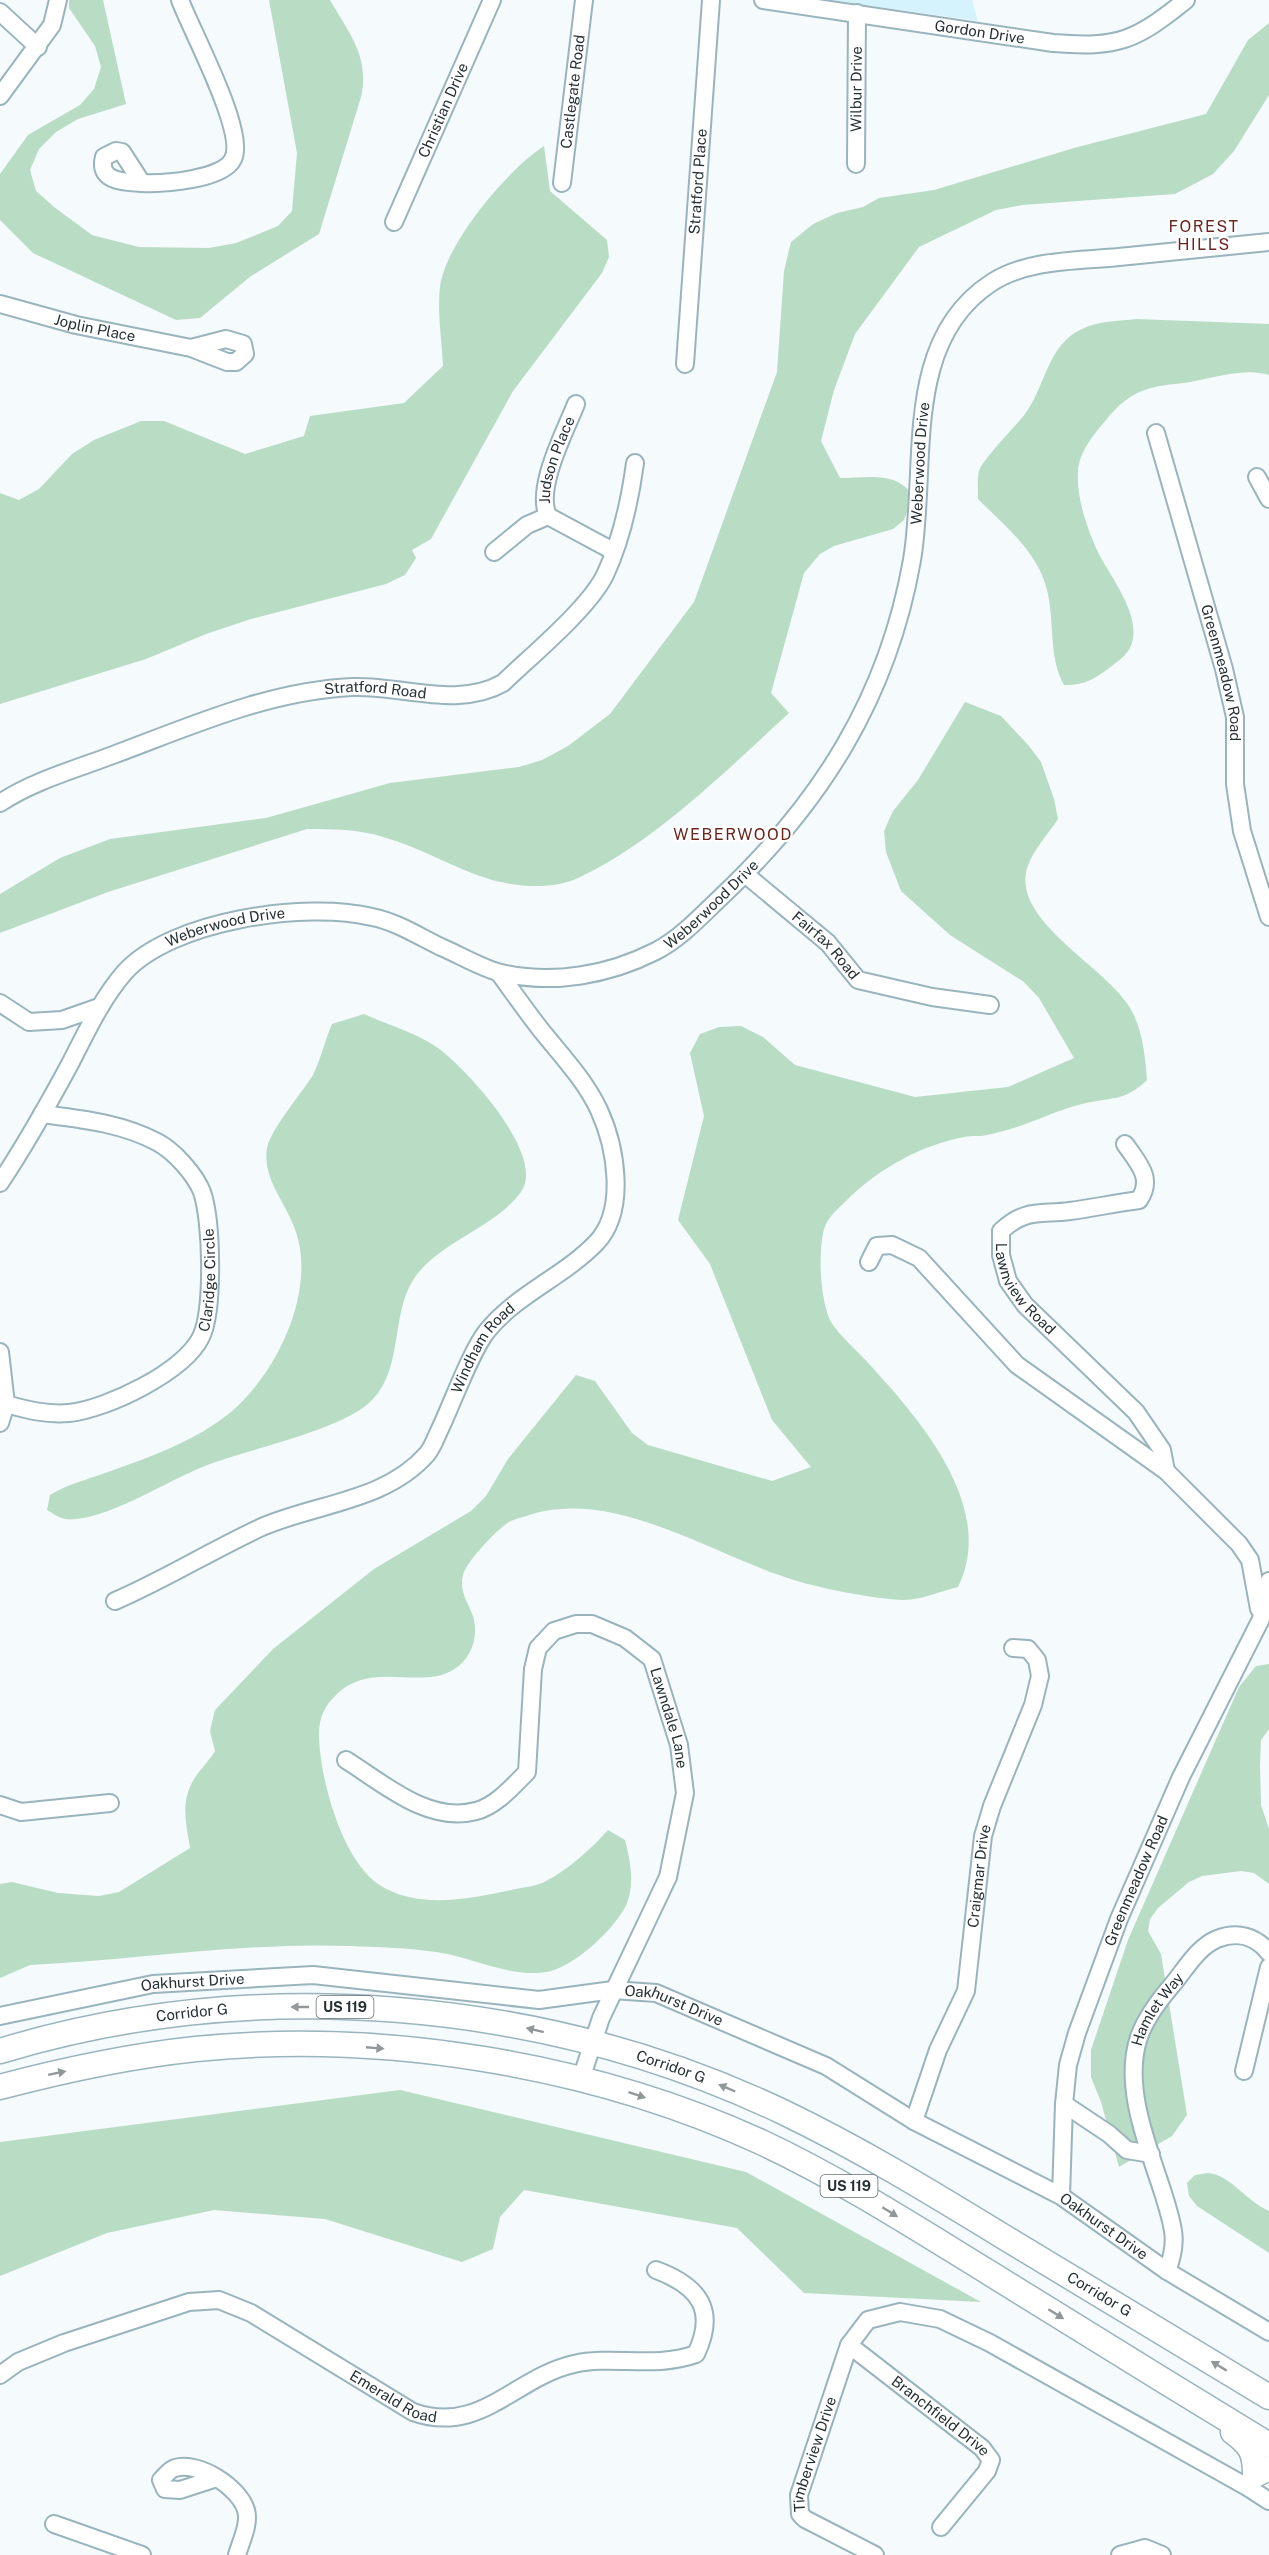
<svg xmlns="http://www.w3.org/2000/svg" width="1269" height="2555" font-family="'Public Sans',sans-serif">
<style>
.built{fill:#d5f3fd}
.green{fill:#b9dcc4}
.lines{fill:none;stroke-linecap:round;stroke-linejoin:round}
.minor-casing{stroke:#99b4bd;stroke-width:20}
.highway-casing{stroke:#99b4bd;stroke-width:27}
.minor{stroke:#fff;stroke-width:16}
.highway{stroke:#fff;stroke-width:24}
.oneway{fill:#92989a}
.labels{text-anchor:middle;stroke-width:4.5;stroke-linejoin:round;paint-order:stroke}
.shield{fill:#fff;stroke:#676f72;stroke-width:1.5}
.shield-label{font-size:14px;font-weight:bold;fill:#263135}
.street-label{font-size:15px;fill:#263135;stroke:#fff}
.neighbourhood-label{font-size:16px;letter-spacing:1.5px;fill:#6a261e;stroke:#fff}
</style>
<rect width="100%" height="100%" fill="#f5fafd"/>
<path class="built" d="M 829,0 L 972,0 L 978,21 Z"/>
<path class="green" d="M 69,0 L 103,0 L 126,104 L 78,119 L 56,132 L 39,149 L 30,170 L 36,191 L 54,207 L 92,235 L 139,247 L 209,248 L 236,243 L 278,226 L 292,211 L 297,153 L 269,0 L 330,0 C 349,33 370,57 361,97 L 319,234 L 251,276 L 200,318 L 176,320 L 33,253 L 0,220 L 0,174 L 28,135 L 80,105 L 94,89 L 101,67 L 95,46 L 69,8 Z
M 1269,23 L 1269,95 L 1234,151 L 1213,174 L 1175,194 L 1022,205 L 996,210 L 919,247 L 855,334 L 834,390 L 821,441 L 840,478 C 864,478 894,471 910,492 L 909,507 L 904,520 L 893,529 L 834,546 L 820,554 L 804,573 L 771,693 L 789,713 C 728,769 654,843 578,878 C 552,890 516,887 489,879 C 453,868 420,847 383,837 C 359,829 332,829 307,829 L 108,892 L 0,933 L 0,894 L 60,858 L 110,839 L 266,818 L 390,783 L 519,767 L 542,760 L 568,746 L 610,714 L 694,602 L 777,372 L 784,271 L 791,242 L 813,224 L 837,213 L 863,207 L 879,198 L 934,190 L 1074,148 L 1206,114 L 1248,40 Z
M 544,146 L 550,191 L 607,240 L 609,257 L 602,273 L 513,391 L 431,539 L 412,550 L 416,558 L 405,575 L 386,584 L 251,619 L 206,634 L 146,659 L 0,704 L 0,493 L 19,500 L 39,489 L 72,454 L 94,440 L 141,421 L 164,421 L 245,454 L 304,436 L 310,416 L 404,403 L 443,366 C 442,341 437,312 440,287 C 445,244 508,169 544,146 Z
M 1136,319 L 1269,324 L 1269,375 C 1241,366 1204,382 1175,384 C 1143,387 1126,395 1106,420 C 1094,434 1079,452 1078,471 C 1076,496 1087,528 1097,550 C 1109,576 1143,615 1131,646 C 1128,654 1116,663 1109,668 C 1095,679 1082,686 1064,685 C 1048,656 1055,622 1047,590 C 1038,552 1004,525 978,499 C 978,490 977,479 979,471 C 983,459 1015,427 1025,414 C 1046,386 1047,345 1082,329 C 1098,321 1119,321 1136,319 Z
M 965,702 L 1001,716 L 1029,746 L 1041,762 L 1054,799 L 1058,819 C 1047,836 1030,853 1026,873 C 1017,921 1100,965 1126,1002 C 1142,1023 1145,1054 1147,1080 C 1125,1101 1114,1097 1086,1103 C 1052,1111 1021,1129 987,1135 C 980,1137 972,1135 964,1137 C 922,1145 880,1168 850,1197 C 841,1206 828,1216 824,1229 C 818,1252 820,1295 829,1318 C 834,1331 861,1354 871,1366 C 921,1421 997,1508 958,1587 C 941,1591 921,1600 904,1600 C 874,1599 823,1589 794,1580 C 714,1556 615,1487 529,1515 C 522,1518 512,1519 506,1524 C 495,1532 466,1562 463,1575 C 459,1592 468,1602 473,1616 C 479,1636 472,1659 453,1670 C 420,1690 371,1660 336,1695 C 325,1705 319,1718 319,1733 C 319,1776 341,1858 378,1884 C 418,1911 473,1898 516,1889 C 525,1887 538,1886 546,1881 C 568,1870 591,1849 608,1830 L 625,1840 C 630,1860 635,1882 627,1903 C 617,1927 577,1964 551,1971 C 514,1980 473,1957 436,1952 C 408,1948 379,1947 350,1946 C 243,1942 137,1960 30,1965 L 0,1978 L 0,1884 L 12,1882 L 58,1893 L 99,1896 L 119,1892 L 190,1848 C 187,1828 181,1807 190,1787 C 195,1774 208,1763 215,1751 L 210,1731 L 215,1710 L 273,1649 L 374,1569 L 471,1511 L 486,1496 L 508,1459 L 576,1375 L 595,1381 L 632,1433 L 648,1445 L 772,1481 L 811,1467 L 772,1420 L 710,1264 L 678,1220 L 704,1116 L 690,1053 L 700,1034 L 719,1027 L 741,1026 L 763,1037 L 795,1065 L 915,1097 L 1008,1087 L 1074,1058 L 1039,998 L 1024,982 L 950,935 L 901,891 L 886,852 L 884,831 L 893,811 L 918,780 Z
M 364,1014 C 388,1025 417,1033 438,1048 C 466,1068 547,1156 521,1192 C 495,1227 446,1239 418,1273 C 389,1309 405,1365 373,1399 C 345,1430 247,1449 205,1466 C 167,1481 115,1515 76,1519 C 64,1521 56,1516 47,1510 L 50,1495 C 68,1484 86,1480 105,1473 C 148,1458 196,1441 231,1412 C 277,1373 316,1292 296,1232 C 287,1203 262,1180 267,1148 C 271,1129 301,1094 313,1075 C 321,1059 325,1040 332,1024 Z
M 1269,1664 L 1269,1729 L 1261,1740 L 1260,1766 L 1261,1805 L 1269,1829 L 1269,1884 L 1254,1873 L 1241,1871 L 1202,1876 L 1189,1882 L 1158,1908 L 1150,1919 L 1148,1931 L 1161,1954 L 1187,2115 L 1172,2136 L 1119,2167 L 1101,2102 L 1091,2077 L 1091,2050 L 1128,1940 L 1239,1687 L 1256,1666 Z
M 400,2090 L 746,2172 L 981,2302 L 804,2293 L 737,2228 L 524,2190 L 500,2217 L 493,2249 L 462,2262 L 325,2219 L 214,2210 L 107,2233 L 0,2276 L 0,2142 Z
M 1208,2173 C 1231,2175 1247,2202 1269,2211 L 1269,2253 L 1197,2206 L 1189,2196 L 1187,2183 L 1195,2175 Z"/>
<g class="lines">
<defs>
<g id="minor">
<path id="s1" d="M 763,0 L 1053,43 C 1119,48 1135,41 1186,0"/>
<path d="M 0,12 L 38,47"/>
<path d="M 0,96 L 52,25 L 58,0"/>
<path d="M 116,151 L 122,152 L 142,183 C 125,182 97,182 104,157 Z"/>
<path id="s2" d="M 856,164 L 857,13"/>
<path d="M 142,183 C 162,184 223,180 233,159 C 247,133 191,30 180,0"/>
<path id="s3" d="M 562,183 L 584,0"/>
<path id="s4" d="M 394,222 L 492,0"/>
<path id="s5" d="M 0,304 L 76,325 L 191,348 L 227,362 L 236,362 L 245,354 L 243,344 L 226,339 L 191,348"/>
<path id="s6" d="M 685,364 L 711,0"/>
<path id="s7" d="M 1156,433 L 1224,669 L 1235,717 L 1235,784 L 1242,831 L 1269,917"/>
<path d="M 1257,477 L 1269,499"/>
<path id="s8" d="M 548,516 C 535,488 565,432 576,404"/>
<path d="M 548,516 L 613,551"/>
<path d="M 494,552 L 527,525 L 548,516"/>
<path id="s9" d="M 0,803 C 33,781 76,769 113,755 C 191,726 268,691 352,687 C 403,685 457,709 503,683 C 531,656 589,608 605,575 C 621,541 630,500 635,463"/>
<path id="s10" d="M 745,874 L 828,943 L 858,980 L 932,997 L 990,1005"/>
<path d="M 0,1003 L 29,1022 L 62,1020 L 99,1007"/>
<path id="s11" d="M 1125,1144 C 1138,1163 1154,1178 1139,1200 C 1116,1203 1093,1208 1070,1211 C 1040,1215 1026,1208 1001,1231 L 1001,1255 L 1008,1281 L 1025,1305 L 1136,1412 L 1162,1450 L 1166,1471"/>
<path id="s12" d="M 0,1183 C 26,1144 49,1103 71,1062 C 87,1031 101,1000 124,973 C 171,920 306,901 372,917 C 397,922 418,936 441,947 C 460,955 481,968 501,973 C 553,985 609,975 656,951 C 680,939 702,915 721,897 C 821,803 888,697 912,560 C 928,466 901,342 991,283 C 1027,259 1079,261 1119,257 C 1169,252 1219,247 1269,242"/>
<path d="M 869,1262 L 877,1246 L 892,1245 L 919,1258 L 1017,1365 L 1166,1471 L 1239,1544 L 1250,1560 L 1259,1609"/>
<path d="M 0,1352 L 6,1404 L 0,1423"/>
<path id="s13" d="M 6,1404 C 27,1410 47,1415 69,1413 C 107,1409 184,1372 201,1337 C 214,1310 212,1221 202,1192 C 195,1174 173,1150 157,1142 C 121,1123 81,1119 42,1114"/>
<path id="s14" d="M 115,1601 C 166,1579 212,1550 262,1527 C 318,1503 386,1501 427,1454 C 433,1447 436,1437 440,1429 C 452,1404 471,1351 487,1331 C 517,1294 563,1277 596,1243 C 627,1211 616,1147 599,1110 C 585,1080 561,1055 541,1030 C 526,1011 513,992 499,973"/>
<path id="s15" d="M 346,1760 C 384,1784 429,1824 476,1811 C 496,1806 513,1786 527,1772 L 533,1669 L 538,1648 L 554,1631 L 576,1624 L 592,1624 L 625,1638 L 652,1659 L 679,1745 L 685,1793 L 668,1877 L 601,2018 L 581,2079"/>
<path d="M 0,1805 L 21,1812 L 110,1803"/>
<path id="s16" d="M 0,2016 L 153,1984 L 313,1975 L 539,2000 L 613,1990 L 656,1993 L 826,2066 L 914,2121 L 1061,2196 L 1167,2271 L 1269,2332"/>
<path d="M 1244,2071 L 1269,1967"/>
<path d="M 1064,2104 L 1109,2134 L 1127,2150 L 1151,2154"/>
<path id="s17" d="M 914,2121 L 938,2050 L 966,1991 L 983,1836 L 992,1806 L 1033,1705 L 1040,1676 L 1037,1660 L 1028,1649 L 1013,1648"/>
<path id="s18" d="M 1061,2196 L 1064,2104 L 1068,2065 L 1077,2033 L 1119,1919 L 1181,1777 L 1261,1619 L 1269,1581"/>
<path id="s19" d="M 1167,2271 C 1179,2241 1173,2226 1164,2196 C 1149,2148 1122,2087 1139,2037 C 1146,2017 1160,1999 1173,1984 C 1186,1968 1198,1947 1217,1939 C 1237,1931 1256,1936 1269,1953"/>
<path id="s20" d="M 849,2345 L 982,2448 L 991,2460 L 987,2471 L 941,2527"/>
<path id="s21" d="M 0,2375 L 18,2362 L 64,2343 L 189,2302 L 219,2300 L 251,2313 L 413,2412 C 480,2436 515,2377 574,2364 C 613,2355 654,2369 696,2354 C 717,2310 699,2286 656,2270"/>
<path d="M 217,2478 L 180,2490 L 165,2489 L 161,2480 C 165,2476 170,2469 175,2468 C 199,2461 239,2487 246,2510 C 250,2524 241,2541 237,2555"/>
<path d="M 1253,2478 L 1249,2488 L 1269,2501"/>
<path d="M 54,2524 L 142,2555"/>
<path id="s22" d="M 875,2555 L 805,2519 L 800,2514 L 799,2495 L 849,2345 L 868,2320 L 900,2312 L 940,2319 L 990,2343 L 1249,2488"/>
<path d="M 1120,2555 L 1145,2548 L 1162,2555"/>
</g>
<g id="highway">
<path id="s23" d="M 0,2051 C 255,1974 543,1998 783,2112 C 860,2149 932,2193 1004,2237 C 1093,2290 1181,2344 1269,2397"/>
<path d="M 0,2087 C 64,2070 129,2056 196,2049 C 382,2030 591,2064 761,2142 C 840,2179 913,2226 988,2272 C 1081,2330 1175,2388 1269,2445"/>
<path d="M 1233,2432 C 1251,2445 1255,2453 1255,2475 L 1269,2468"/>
</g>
</defs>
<use href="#minor" class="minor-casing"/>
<use href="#highway" class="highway-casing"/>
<use href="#minor" class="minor"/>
<use href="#highway" class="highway"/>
</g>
<defs><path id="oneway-solid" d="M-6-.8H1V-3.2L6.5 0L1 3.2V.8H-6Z" transform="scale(1.5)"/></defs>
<g class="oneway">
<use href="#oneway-solid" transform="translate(300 2007) rotate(180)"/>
<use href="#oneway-solid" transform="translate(535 2030) rotate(-166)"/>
<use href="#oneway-solid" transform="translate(375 2048) rotate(5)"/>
<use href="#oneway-solid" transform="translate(57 2073) rotate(-12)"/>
<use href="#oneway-solid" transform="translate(727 2088) rotate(-157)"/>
<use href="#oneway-solid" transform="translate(637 2095) rotate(18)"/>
<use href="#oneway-solid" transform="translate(890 2212) rotate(32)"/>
<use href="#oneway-solid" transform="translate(1056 2314) rotate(32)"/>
<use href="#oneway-solid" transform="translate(1219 2366) rotate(-149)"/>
</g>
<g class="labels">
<g class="shield">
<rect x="316.5" y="1996" width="57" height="22" rx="4.5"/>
<rect x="820.5" y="2175" width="57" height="22" rx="4.5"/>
</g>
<g class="shield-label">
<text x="345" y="2012">US 119</text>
<text x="849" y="2191">US 119</text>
</g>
<g class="street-label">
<text dy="5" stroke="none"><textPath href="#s1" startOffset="219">Gordon Drive</textPath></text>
<text dy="5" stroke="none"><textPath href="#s2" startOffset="75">Wilbur Drive</textPath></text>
<text dy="5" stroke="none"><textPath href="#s3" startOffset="92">Castlegate Road</textPath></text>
<text dy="5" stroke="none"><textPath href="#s4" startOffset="122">Christian Drive</textPath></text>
<text dy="5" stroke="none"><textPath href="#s6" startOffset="183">Stratford Place</textPath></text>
<text dy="5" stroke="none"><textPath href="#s5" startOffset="98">Joplin Place</textPath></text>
<text dy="5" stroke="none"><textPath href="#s8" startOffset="58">Judson Place</textPath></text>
<text dy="5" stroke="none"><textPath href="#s12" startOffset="1384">Weberwood Drive</textPath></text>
<text dy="5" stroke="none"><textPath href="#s7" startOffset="249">Greenmeadow Road</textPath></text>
<text dy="5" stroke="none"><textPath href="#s9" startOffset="396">Stratford Road</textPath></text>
<text dy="5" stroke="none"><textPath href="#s12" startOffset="880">Weberwood Drive</textPath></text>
<text dy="5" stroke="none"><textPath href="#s12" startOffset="358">Weberwood Drive</textPath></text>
<text dy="5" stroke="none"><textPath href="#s10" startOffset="108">Fairfax Road</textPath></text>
<text dy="5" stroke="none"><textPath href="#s13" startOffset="278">Claridge Circle</textPath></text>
<text dy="5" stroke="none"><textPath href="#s11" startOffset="272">Lawnview Road</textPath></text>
<text dy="5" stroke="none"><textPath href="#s14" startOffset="468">Windham Road</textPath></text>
<text dy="5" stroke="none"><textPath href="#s15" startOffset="528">Lawndale Lane</textPath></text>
<text dy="5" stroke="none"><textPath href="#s17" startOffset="256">Craigmar Drive</textPath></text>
<text dy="5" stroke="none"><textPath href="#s18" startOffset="328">Greenmeadow Road</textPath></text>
<text dy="5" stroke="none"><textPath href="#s16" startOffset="196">Oakhurst Drive</textPath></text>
<text dy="5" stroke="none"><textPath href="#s16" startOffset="682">Oakhurst Drive</textPath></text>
<text dy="5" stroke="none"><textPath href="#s19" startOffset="274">Hamlet Way</textPath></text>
<text dy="5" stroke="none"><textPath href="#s23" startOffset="196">Corridor G</textPath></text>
<text dy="5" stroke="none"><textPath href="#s23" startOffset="682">Corridor G</textPath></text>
<text dy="5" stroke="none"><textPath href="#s16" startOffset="1168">Oakhurst Drive</textPath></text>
<text dy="5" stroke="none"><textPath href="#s23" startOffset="1168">Corridor G</textPath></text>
<text dy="5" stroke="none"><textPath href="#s21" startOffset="434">Emerald Road</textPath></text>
<text dy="5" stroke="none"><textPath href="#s20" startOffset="116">Branchfield Drive</textPath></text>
<text dy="5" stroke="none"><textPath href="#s22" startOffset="148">Timberview Drive</textPath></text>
</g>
<g class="neighbourhood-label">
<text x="1204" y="232">FOREST<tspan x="1204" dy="18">HILLS</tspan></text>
<text x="733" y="840">WEBERWOOD</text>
</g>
</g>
</svg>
